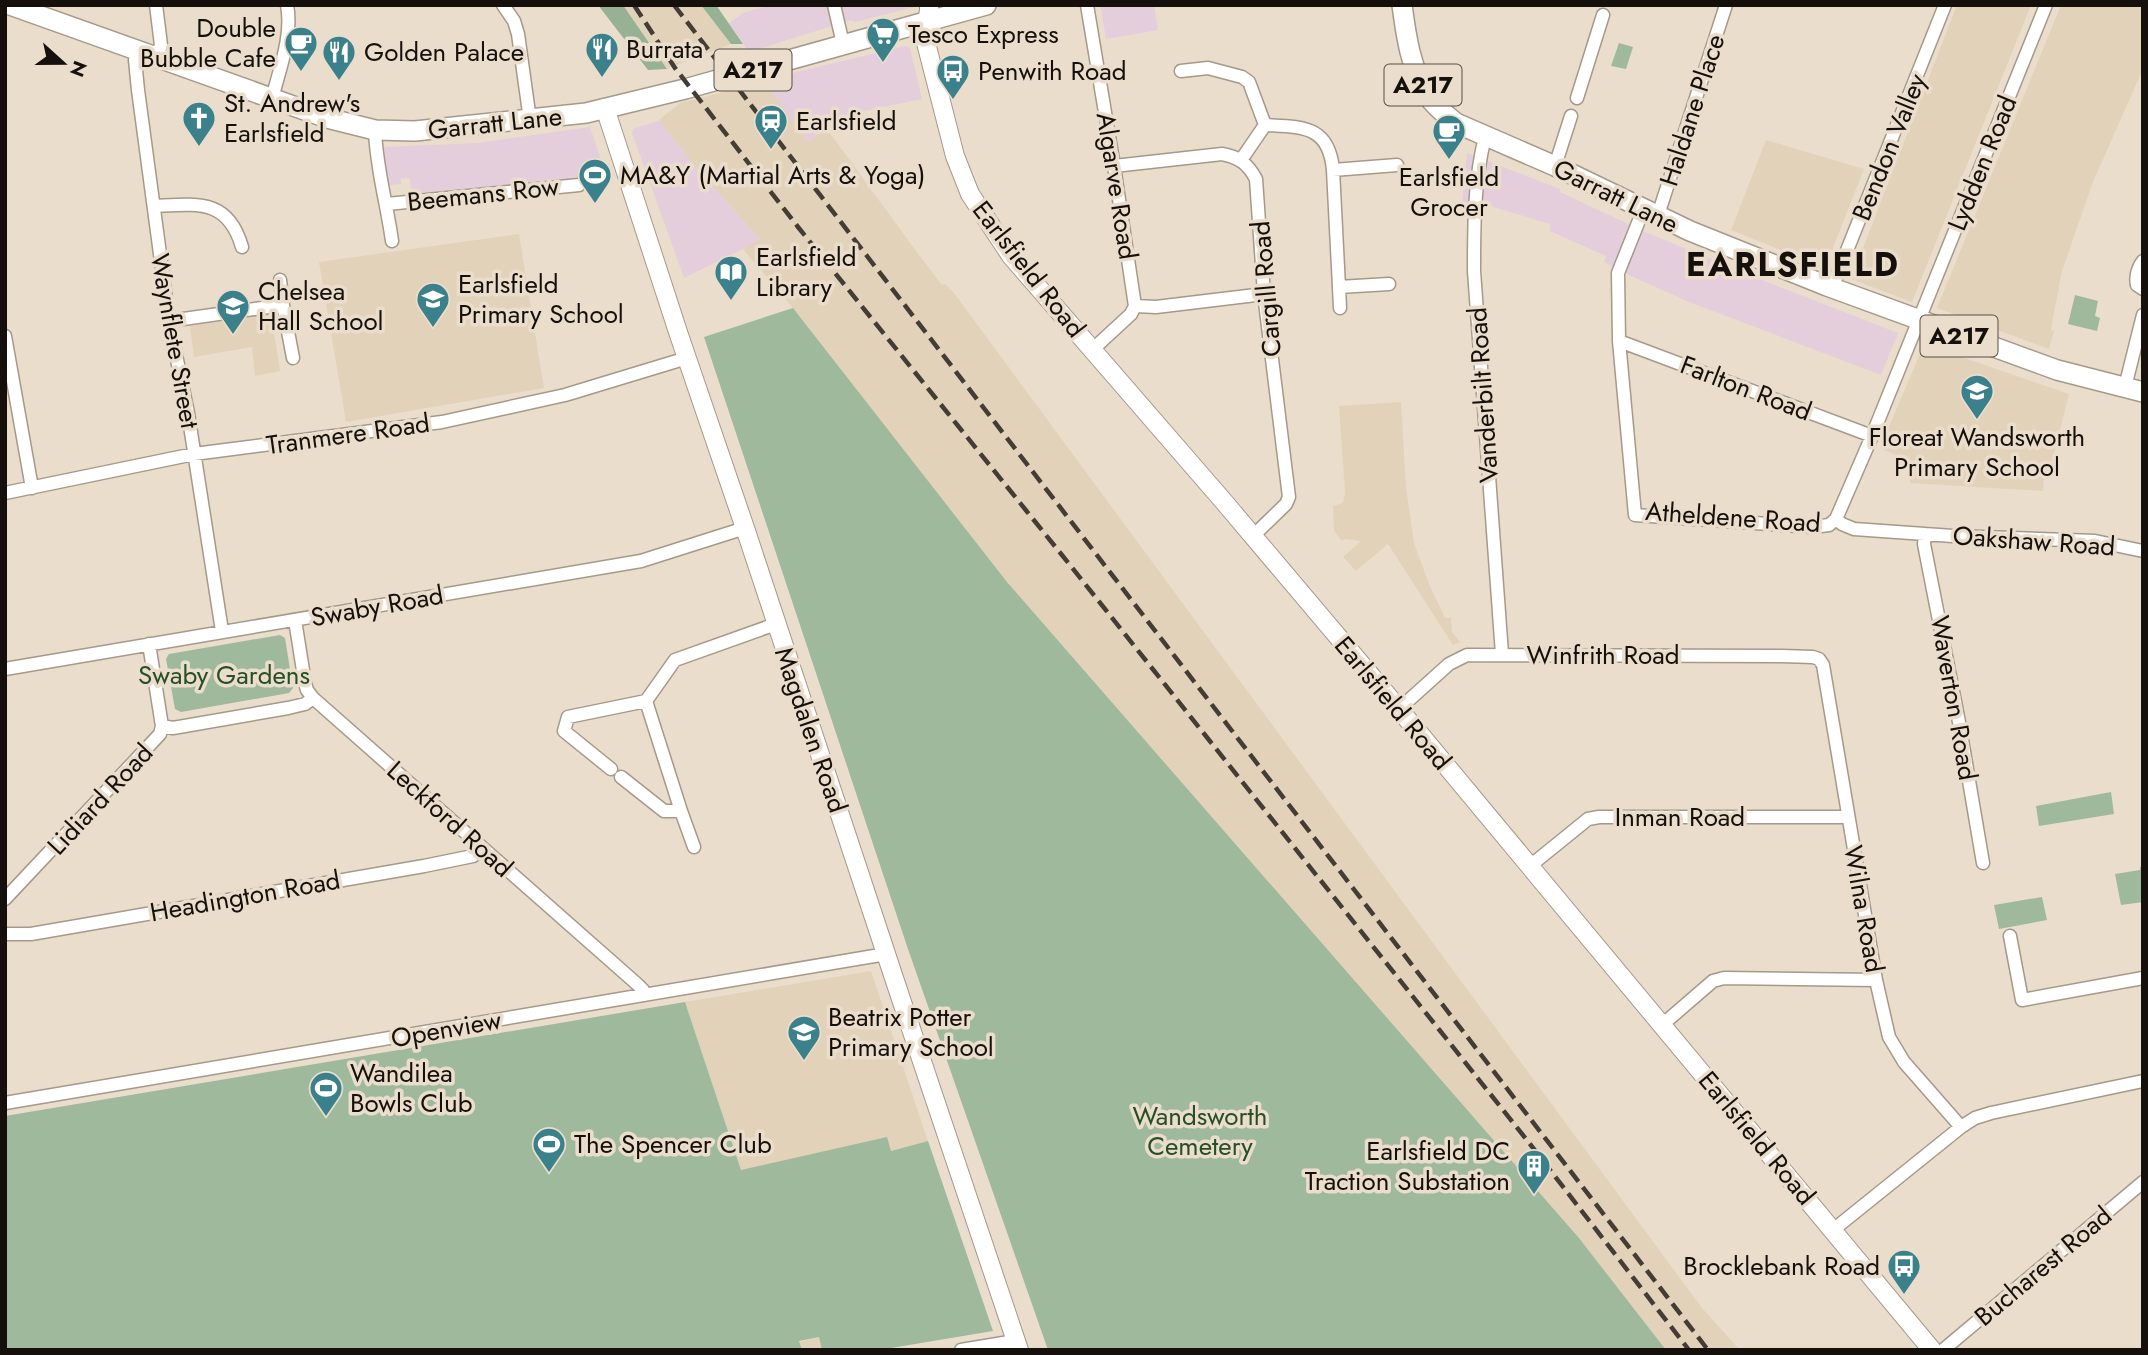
<svg xmlns="http://www.w3.org/2000/svg" width="2148" height="1355" font-family="Jost,sans-serif">
<style>
.commercial{fill:#e4cedc}
.built{fill:#e3d2ba}
.green{fill:#9fb99d}
.forest{fill:#96b194}
.lines{fill:none;stroke-linecap:round;stroke-linejoin:round}
.street-casing{stroke:#a59989;stroke-width:15}
.secondary-casing{stroke:#a59989;stroke-width:20}
.primary-casing{stroke:#a59989;stroke-width:22}
.street{stroke:#fff;stroke-width:12}
.secondary{stroke:#fff;stroke-width:18}
.primary{stroke:#fff;stroke-width:19}
.rail{stroke:#433d35;stroke-width:4.5;stroke-dasharray:14 7;stroke-linecap:butt}
.labels{text-anchor:middle;stroke-width:7;stroke-linejoin:round;paint-order:stroke}
.shield{fill:#eaddcc;stroke:#554e45;stroke-width:2}
.shield-label{font-size:24px;font-weight:bold;fill:#15100b}
.poi-label{font-size:26px;fill:#15100b;stroke:#eaddcc;text-anchor:start}
.street-label{font-size:26px;fill:#15100b;stroke:#eaddcc}
.park-label{font-size:26px;fill:#264f25;stroke:#eaddcc}
.district-label{font-size:33px;font-weight:bold;letter-spacing:2px;fill:#15100b;stroke:#eaddcc}
</style>
<rect width="100%" height="100%" fill="#eaddcc"/>
<path class="commercial" d="M 771,5 L 921,5 L 855,22 L 851,20 L 749,52 L 729,23 L 743,13 Z
M 1100,5 L 1154,5 L 1158,30 L 1106,39 Z
M 906,46 L 910,48 L 922,99 L 846,115 L 808,143 L 764,83 L 771,78 Z
M 658,121 L 662,123 L 695,166 L 761,240 L 684,278 L 632,133 L 635,128 Z
M 590,127 L 607,177 L 411,195 L 410,179 L 401,178 L 401,184 L 389,185 L 388,175 L 386,175 L 384,147 L 477,143 Z
M 1467,153 L 1560,189 L 1560,192 L 1645,232 L 1785,289 L 1898,333 L 1881,375 L 1689,302 L 1631,276 L 1604,262 L 1606,256 L 1550,231 L 1550,224 L 1490,206 L 1462,202 Z"/>
<path class="built" d="M 623,5 L 701,5 L 731,44 L 667,69 Z
M 1957,5 L 2031,5 L 1912,302 L 1851,279 Z
M 2061,5 L 2143,5 L 2143,69 L 2093,182 L 2062,271 L 2055,307 L 2051,330 L 2054,331 L 2049,349 L 1937,308 Z
M 766,85 L 808,142 L 827,129 L 916,251 L 942,285 L 945,284 L 954,293 L 1702,1308 L 1740,1350 L 1666,1350 L 1579,1238 L 1007,582 L 793,308 L 743,249 L 760,239 L 695,166 L 659,120 L 680,103 L 748,86 Z
M 1766,140 L 1864,169 L 1825,268 L 1731,230 Z
M 519,234 L 544,388 L 346,422 L 319,262 Z
M 271,313 L 280,371 L 255,376 L 252,347 L 194,357 L 190,326 Z
M 1924,344 L 2069,394 L 2049,474 L 2044,475 L 2043,491 L 1910,483 L 1911,468 L 1907,468 L 1907,465 L 1901,462 L 1902,458 L 1880,448 Z
M 1401,402 L 1406,487 L 1414,543 L 1429,584 L 1445,618 L 1451,618 L 1452,632 L 1460,642 L 1453,645 L 1388,544 L 1356,571 L 1343,557 L 1361,541 L 1345,539 L 1342,541 L 1334,531 L 1333,506 L 1343,503 L 1345,492 L 1339,406 Z
M 871,971 L 928,1141 L 891,1151 L 887,1138 L 741,1170 L 685,1002 Z
M 819,1337 L 822,1350 L 802,1350 L 799,1342 Z"/>
<path class="green" d="M 1619,43 L 1633,47 L 1626,69 L 1611,66 Z
M 2075,295 L 2098,301 L 2095,316 L 2100,318 L 2097,331 L 2068,324 Z
M 793,308 L 1007,582 L 1579,1238 L 1666,1350 L 1048,1350 L 908,949 L 704,337 Z
M 280,635 L 285,638 L 293,688 L 289,693 L 181,712 L 175,709 L 166,659 L 169,654 Z
M 2111,792 L 2114,814 L 2039,826 L 2036,806 Z
M 2143,866 L 2143,902 L 2121,905 L 2115,874 L 2140,870 L 2140,867 Z
M 2042,897 L 2047,920 L 1999,929 L 1994,905 Z
M 685,1002 L 741,1170 L 887,1137 L 891,1151 L 928,1141 L 993,1331 L 879,1350 L 822,1350 L 819,1337 L 799,1341 L 802,1350 L 5,1350 L 5,1116 Z"/>
<path class="forest" d="M 598,5 L 623,5 L 667,69 L 648,70 Z
M 701,5 L 716,5 L 743,44 L 731,44 Z"/>
<g class="lines">
<defs>
<path id="street" d="M 503,5 L 514,21 L 518,34 L 530,120
M 834,5 L 843,44
M 1087,5 L 1114,166 L 1135,306 L 1131,314 L 1092,350
M 138,51 L 135,60 L 138,90 L 169,321 L 188,413 L 222,631
M 156,58 L 161,45 L 156,5
M 1181,71 L 1208,68 L 1242,77 L 1249,82 L 1265,125 C 1302,127 1329,125 1333,170 L 1397,165
M 1577,98 L 1603,15
M 272,99 C 279,70 293,36 287,5
M 375,130 C 376,167 387,204 392,241
M 1485,137 C 1474,180 1474,226 1474,271 L 1502,654
M 1241,160 L 1265,125
M 1114,166 L 1222,154 C 1239,157 1248,164 1256,179 L 1264,294 L 1289,497 L 1286,504 L 1252,537
M 1555,166 L 1571,116
M 1333,170 L 1339,287 L 1389,284
M 387,204 L 579,185
M 154,206 C 197,204 228,198 242,247
M 1644,208 L 1618,273 L 1619,341 L 1635,515 L 1813,527 L 1829,525 L 1836,519 L 1842,524 L 1854,529 L 1953,536 L 2095,541 L 2143,551
M 1658,215 L 1726,5
M 2143,261 C 2138,267 2135,277 2137,285 L 2143,289
M 280,280 L 283,305
M 1339,287 L 1340,308
M 1832,288 L 1945,5
M 1135,306 L 1156,307 L 1264,294
M 169,321 L 283,305 L 293,358
M 5,336 L 32,488
M 1619,341 L 1872,436 L 2046,5
M 2125,387 L 2143,315
M 5,493 L 194,454 L 442,422 L 565,395 L 687,358
M 1836,519 L 1872,436
M 1925,534 L 1924,544 L 1959,722 L 1983,863
M 295,620 L 305,683 L 307,690 L 313,698 L 637,984 L 643,990 L 644,995
M 5,669 L 641,561 L 745,528
M 1399,709 L 1449,664 L 1467,655 L 1782,656 L 1813,657 L 1819,659 L 1823,665 L 1876,980 L 1889,1037 L 1904,1062 L 1961,1127
M 162,726 L 173,728 L 288,708 L 305,704 L 313,698
M 611,769 L 564,731 L 568,717 L 646,701
M 621,777 L 664,811 L 681,811 L 646,701 L 675,660 L 776,624
M 681,811 L 694,847
M 1530,866 L 1588,819 L 1599,817 L 1848,817
M 5,899 L 160,734 L 162,726 L 149,644
M 5,934 L 31,934 L 424,866 L 473,856 L 482,849
M 2010,936 L 2022,1000 L 2143,978
M 1662,1025 L 1713,981 L 1724,978 L 1876,980
M 5,1103 L 886,954
M 1833,1230 L 1961,1127 L 1975,1118 L 1991,1113 L 2143,1081
M 961,1350 L 1009,1342 L 1016,1339
M 1943,1350 L 2143,1182"/>
<path id="secondary" d="M 929,5 L 929,11 L 924,35 L 955,156 L 970,194 L 1011,256 L 1225,503 L 1399,709 L 1932,1350
M 605,108 L 679,335 L 745,528 L 897,987 L 1019,1350"/>
<path id="primary" d="M 10,5 L 327,118 L 375,130 L 415,131 L 586,113 L 685,89 L 986,5
M 1402,5 C 1406,36 1411,70 1428,96 C 1435,107 1446,115 1456,123 L 1555,166 L 1690,231 L 1827,286 L 2057,370 L 2143,392"/>
</defs>
<use href="#street" class="street-casing"/>
<use href="#secondary" class="secondary-casing"/>
<use href="#primary" class="primary-casing"/>
<use href="#street" class="street"/>
<use href="#secondary" class="secondary"/>
<use href="#primary" class="primary"/>
<path class="rail" d="M 634,5 L 675,68 L 798,227 L 1070,565 L 1530,1144 L 1689,1350
M 674,5 L 1708,1350"/>
</g>
<defs>
<symbol id="supermarket-pin" viewBox="-11 -11 22 30"><path d="M0 17L-7.5 6A9.5 9.5 0 1 1 7.5 6Z" fill="#3a818c" stroke="#eaddcc"/><path d="M-6-5.5h2.5l.6 2H6L4.5 2H-2.5L-4.4-4H-6ZM-1.5 3.2a1.3 1.3 0 1 0 .1 0ZM3 3.2a1.3 1.3 0 1 0 .1 0Z" fill="#fff"/></symbol>
<symbol id="cafe-pin" viewBox="-11 -11 22 30"><path d="M0 17L-7.5 6A9.5 9.5 0 1 1 7.5 6Z" fill="#3a818c" stroke="#eaddcc"/><path d="M-5.5-4.5H6V0H3Q3 3.5 0 3.5H-2.5Q-5.5 3.5-5.5 0ZM3-3.2v2h1.7v-2ZM-6 4.5H4V6H-6Z" fill="#fff"/></symbol>
<symbol id="restaurant-pin" viewBox="-11 -11 22 30"><path d="M0 17L-7.5 6A9.5 9.5 0 1 1 7.5 6Z" fill="#3a818c" stroke="#eaddcc"/><path d="M-5-6h1v4h1v-4h1v4h1v-4h1v5L-1.5 .5V6h-2V.5L-5-1ZM5-6V6H3V1.5H1.5Q1.5-4 5-6Z" fill="#fff"/></symbol>
<symbol id="bus-pin" viewBox="-11 -11 22 30"><path d="M0 17L-7.5 6A9.5 9.5 0 1 1 7.5 6Z" fill="#3a818c" stroke="#eaddcc"/><path d="M-5-6H5V4H4V6H2V4H-2V6H-4V4H-5ZM-3.5-4V0h7V-4ZM-3.5 1.2v1.5H-2V1.2ZM2 1.2v1.5H3.5V1.2Z" fill="#fff"/></symbol>
<symbol id="church-pin" viewBox="-11 -11 22 30"><path d="M0 17L-7.5 6A9.5 9.5 0 1 1 7.5 6Z" fill="#3a818c" stroke="#eaddcc"/><path d="M-1.2-6h2.4v3.5h3.3v2.4h-3.3V6h-2.4V-.1h-3.3v-2.4h3.3Z" fill="#fff"/></symbol>
<symbol id="station-pin" viewBox="-11 -11 22 30"><path d="M0 17L-7.5 6A9.5 9.5 0 1 1 7.5 6Z" fill="#3a818c" stroke="#eaddcc"/><path d="M-3-6H3Q5-6 5-4V2Q5 4 3 4L4.5 6H3L1.5 4h-3L-3 6H-4.5L-3 4Q-5 4-5 2V-4Q-5-6-3-6ZM-3.5-4v3h7v-3ZM-3.5 1v1.5H-2V1ZM2 1v1.5H3.5V1Z" fill="#fff"/></symbol>
<symbol id="stadium-pin" viewBox="-11 -11 22 30"><path d="M0 17L-7.5 6A9.5 9.5 0 1 1 7.5 6Z" fill="#3a818c" stroke="#eaddcc"/><path d="M0-5a6.5 5 0 1 0 0 10a6.5 5 0 1 0 0-10ZM-3.5-1.8h7v3.6h-7Z" fill="#fff"/></symbol>
<symbol id="library-pin" viewBox="-11 -11 22 30"><path d="M0 17L-7.5 6A9.5 9.5 0 1 1 7.5 6Z" fill="#3a818c" stroke="#eaddcc"/><path d="M-6-4Q-3-5.5-.7-3.5V5Q-3 3-6 4ZM6-4Q3-5.5 .7-3.5V5Q3 3 6 4Z" fill="#fff"/></symbol>
<symbol id="school-pin" viewBox="-11 -11 22 30"><path d="M0 17L-7.5 6A9.5 9.5 0 1 1 7.5 6Z" fill="#3a818c" stroke="#eaddcc"/><path d="M0-5L7-2L0 1L-7-2ZM-4 1L0 2.5L4 1V4Q0 6-4 4Z" fill="#fff"/></symbol>
<symbol id="building-pin" viewBox="-11 -11 22 30"><path d="M0 17L-7.5 6A9.5 9.5 0 1 1 7.5 6Z" fill="#3a818c" stroke="#eaddcc"/><path d="M-4-6H4V6H1V3H-1V6H-4ZM-2.5-4.3h1.7v1.8h-1.7ZM.8-4.3h1.7v1.8H.8ZM-2.5-1h1.7V.8h-1.7ZM.8-1h1.7V.8H.8Z" fill="#fff"/></symbol>
</defs>
<g fill-rule="evenodd">
<use href="#supermarket-pin" x="864" y="15" width="38" height="52"/>
<use href="#cafe-pin" x="282" y="24" width="38" height="52"/>
<use href="#restaurant-pin" x="583" y="30" width="38" height="52"/>
<use href="#restaurant-pin" x="320" y="33" width="38" height="52"/>
<use href="#bus-pin" x="934" y="52" width="38" height="52"/>
<use href="#church-pin" x="180" y="99" width="38" height="52"/>
<use href="#station-pin" x="752" y="102" width="38" height="52"/>
<use href="#cafe-pin" x="1430" y="112" width="38" height="52"/>
<use href="#stadium-pin" x="576" y="156" width="38" height="52"/>
<use href="#library-pin" x="712" y="253" width="38" height="52"/>
<use href="#school-pin" x="414" y="280" width="38" height="52"/>
<use href="#school-pin" x="214" y="287" width="38" height="52"/>
<use href="#school-pin" x="1958" y="372" width="38" height="52"/>
<use href="#school-pin" x="785" y="1013" width="38" height="52"/>
<use href="#stadium-pin" x="307" y="1069" width="38" height="52"/>
<use href="#stadium-pin" x="530" y="1125" width="38" height="52"/>
<use href="#building-pin" x="1515" y="1147" width="38" height="52"/>
<use href="#bus-pin" x="1885" y="1247" width="38" height="52"/>
</g>
<g class="labels">
<g class="shield">
<rect x="714.5" y="49.5" width="77" height="41" rx="5"/>
<rect x="1384.5" y="64.5" width="77" height="41" rx="5"/>
<rect x="1920.5" y="315.5" width="77" height="41" rx="5"/>
</g>
<g class="shield-label">
<text x="753" y="78">A217</text>
<text x="1423" y="93">A217</text>
<text x="1959" y="344">A217</text>
</g>
<g class="poi-label">
<text x="276" y="37" text-anchor="end">Double<tspan x="276" dy="30">Bubble Cafe</tspan></text>
<text x="908" y="43">Tesco Express</text>
<text x="626" y="58">Burrata</text>
<text x="364" y="61">Golden Palace</text>
<text x="978" y="80">Penwith Road</text>
<text x="224" y="112">St. Andrew's<tspan x="224" dy="30">Earlsfield</tspan></text>
<text x="796" y="130">Earlsfield</text>
<text x="620" y="184">MA&amp;Y (Martial Arts &amp; Yoga)</text>
<text x="1449" y="186" text-anchor="middle">Earlsfield<tspan x="1449" dy="30">Grocer</tspan></text>
<text x="756" y="266">Earlsfield<tspan x="756" dy="30">Library</tspan></text>
<text x="458" y="293">Earlsfield<tspan x="458" dy="30">Primary School</tspan></text>
<text x="258" y="300">Chelsea<tspan x="258" dy="30">Hall School</tspan></text>
<text x="1977" y="446" text-anchor="middle">Floreat Wandsworth<tspan x="1977" dy="30">Primary School</tspan></text>
<text x="828" y="1026">Beatrix Potter<tspan x="828" dy="30">Primary School</tspan></text>
<text x="350" y="1082">Wandilea<tspan x="350" dy="30">Bowls Club</tspan></text>
<text x="574" y="1153">The Spencer Club</text>
<text x="1510" y="1160" text-anchor="end">Earlsfield DC<tspan x="1510" dy="30">Traction Substation</tspan></text>
<text x="1880" y="1275" text-anchor="end">Brocklebank Road</text>
</g>
<g class="street-label">
<text transform="translate(1692 110) rotate(-72)" y="9">Haldane Place</text>
<text transform="translate(495 123) rotate(-6)" y="9">Garratt Lane</text>
<text transform="translate(1889 147) rotate(-68)" y="9">Bendon Valley</text>
<text transform="translate(1982 163) rotate(-68)" y="9">Lydden Road</text>
<text transform="translate(1117 186) rotate(81)" y="9">Algarve Road</text>
<text transform="translate(483 194) rotate(-6)" y="9">Beemans Row</text>
<text transform="translate(1616 196) rotate(26)" y="9">Garratt Lane</text>
<text transform="translate(1029 269) rotate(52)" y="9">Earlsfield Road</text>
<text transform="translate(1266 289) rotate(-95)" y="9">Cargill Road</text>
<text transform="translate(175 341) rotate(80)" y="9">Waynflete Street</text>
<text transform="translate(1746 388) rotate(21)" y="9">Farlton Road</text>
<text transform="translate(1483 395) rotate(-94)" y="9">Vanderbilt Road</text>
<text transform="translate(348 434) rotate(-8)" y="9">Tranmere Road</text>
<text transform="translate(1733 517) rotate(4)" y="9">Atheldene Road</text>
<text transform="translate(2034 541) rotate(4)" y="9">Oakshaw Road</text>
<text transform="translate(377 606) rotate(-10)" y="9">Swaby Road</text>
<text x="1603" y="664">Winfrith Road</text>
<text transform="translate(1954 698) rotate(80)" y="9">Waverton Road</text>
<text transform="translate(1393 703) rotate(50)" y="9">Earlsfield Road</text>
<text transform="translate(811 730) rotate(71)" y="9">Magdalen Road</text>
<text transform="translate(100 799) rotate(-47)" y="9">Lidiard Road</text>
<text x="1680" y="826">Inman Road</text>
<text transform="translate(450 819) rotate(42)" y="9">Leckford Road</text>
<text transform="translate(245 896) rotate(-10)" y="9">Headington Road</text>
<text transform="translate(1864 909) rotate(80)" y="9">Wilna Road</text>
<text transform="translate(446 1029) rotate(-10)" y="9">Openview</text>
<text transform="translate(1757 1138) rotate(50)" y="9">Earlsfield Road</text>
<text transform="translate(2043 1266) rotate(-40)" y="9">Bucharest Road</text>
</g>
<g class="park-label">
<text x="224" y="684">Swaby Gardens</text>
<text x="1200" y="1125">Wandsworth<tspan x="1200" dy="30">Cemetery</tspan></text>
</g>
<g class="district-label">
<text x="1793" y="276">EARLSFIELD</text>
</g>
</g>
<rect width="2148" height="1355" fill="none" stroke="#15100b" stroke-width="14"/>
<g transform="translate(63 63) rotate(111)" stroke="#eaddcc" stroke-width="5" paint-order="stroke">
<path d="M0-5L12 26L0 18L-12 26Z" fill="#15100b"/>
<text y="-10" font-size="19" font-weight="bold" text-anchor="middle" fill="#15100b">N</text>
</g>
</svg>
